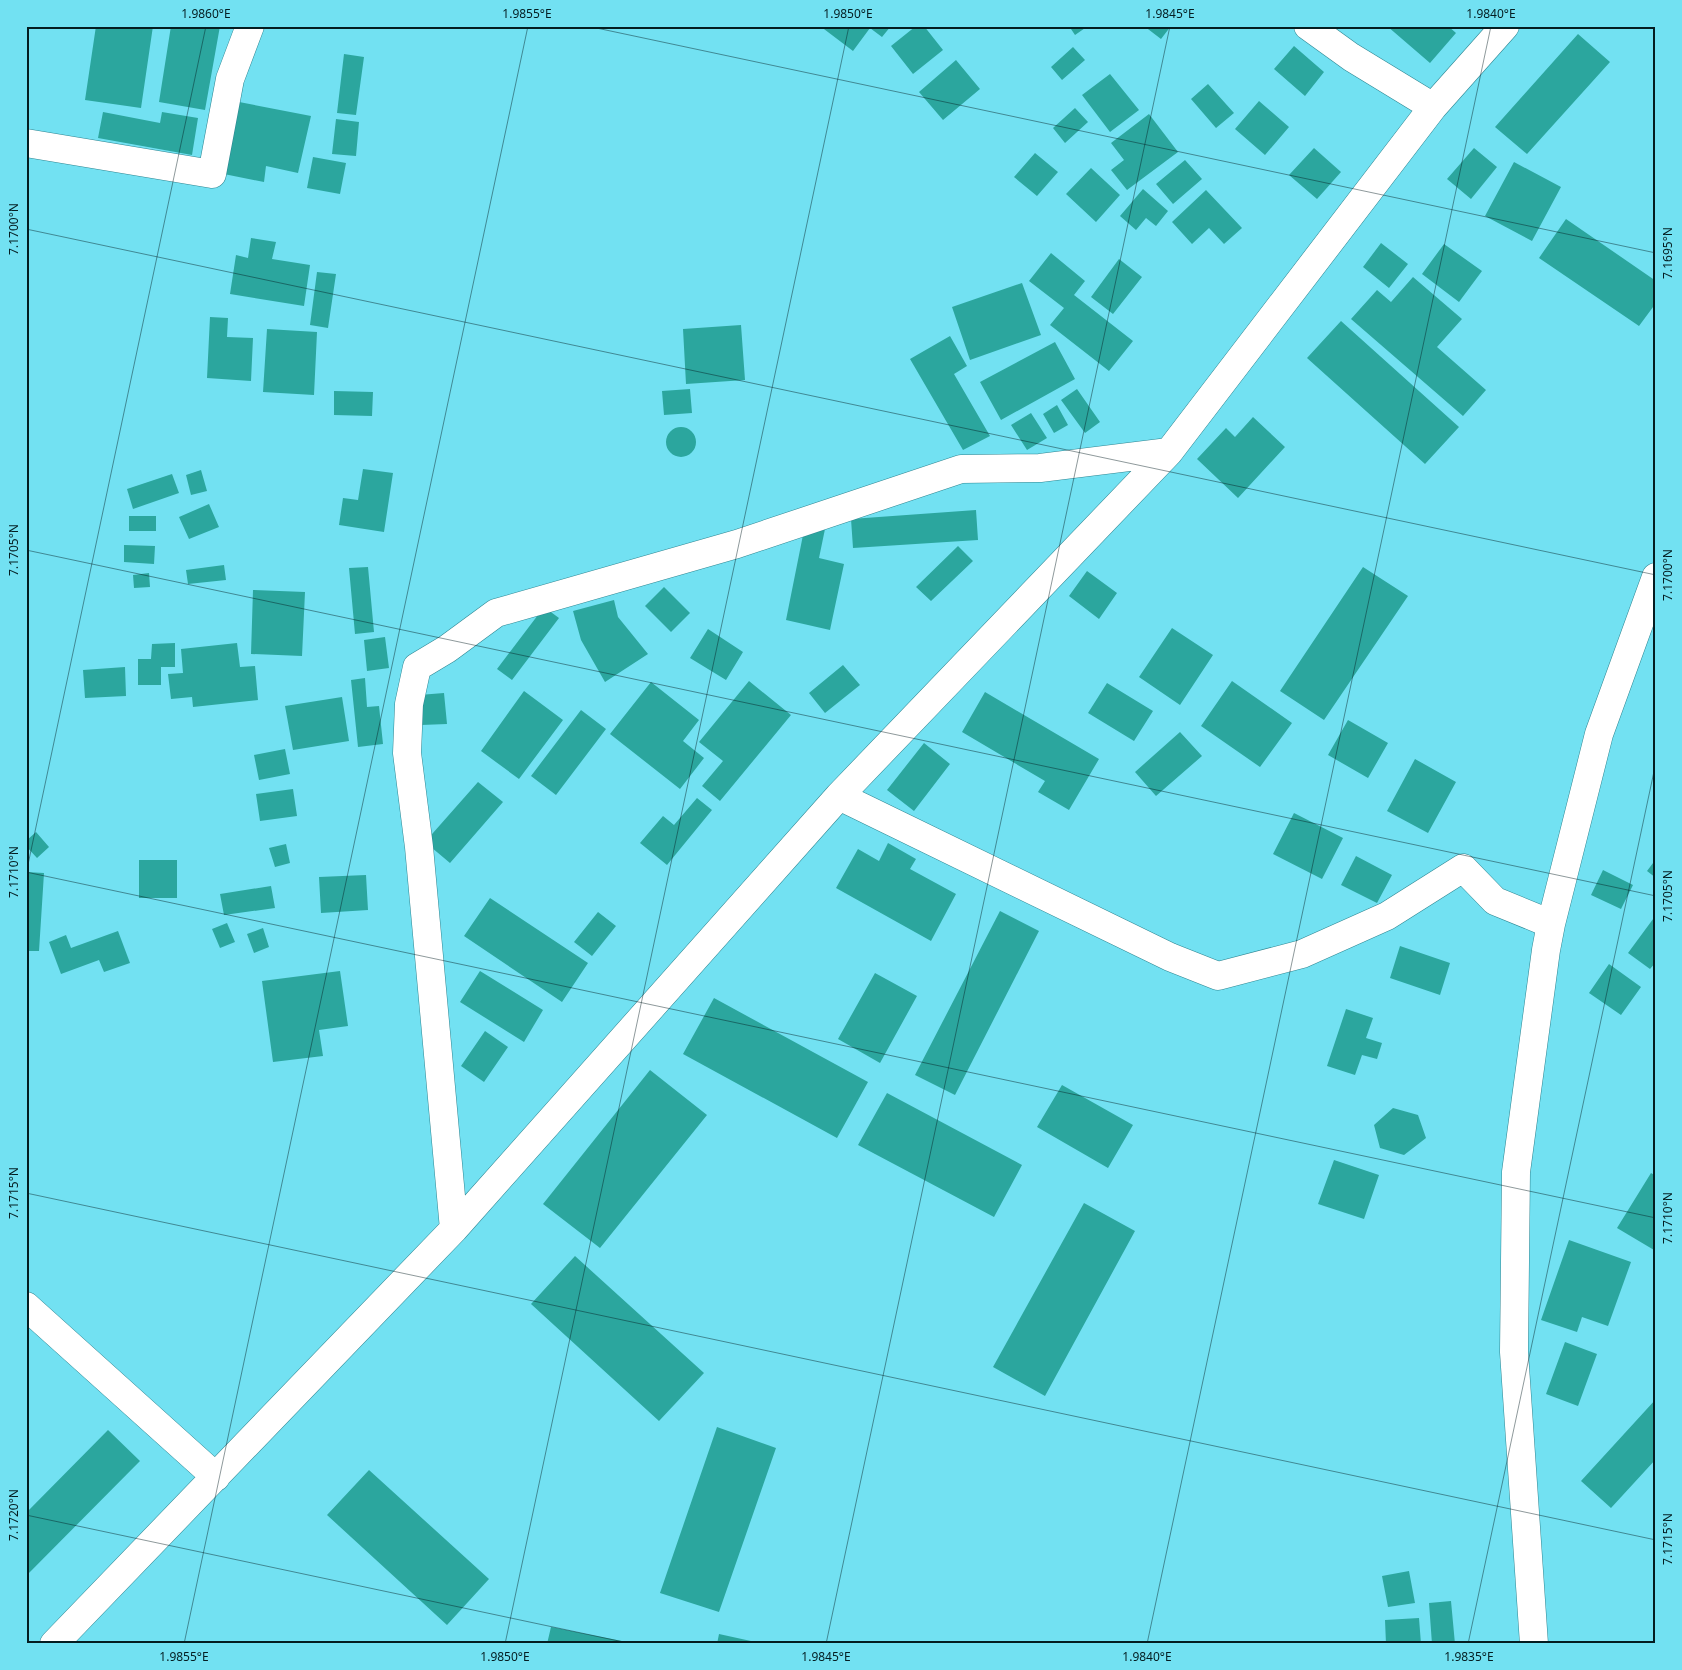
<svg xmlns="http://www.w3.org/2000/svg" width="1682" height="1670" font-family="'Noto Sans',sans-serif">
<style>
.building{fill:#2ba69e}
.lines{fill:none;stroke-linecap:round;stroke-linejoin:round}
.minor-casing{stroke:#2e8692;stroke-width:29}
.minor{stroke:#fff;stroke-width:28}
.ticks{fill:none;stroke:#041d21;stroke-width:1;stroke-opacity:0.45}
.neatline{fill:none;stroke:#041d21;stroke-width:2}
.ticks-label{font-size:12px;text-anchor:middle;fill:#041d21}
</style>
<rect width="100%" height="100%" fill="#72e1f2"/>
<path class="building" d="M 96,26 L 153,26 L 141,108 L 85,100 Z
M 171,26 L 220,26 L 205,110 L 159,102 Z
M 820,26 L 891,26 L 882,37 L 870,28 L 853,51 Z
M 916,26 L 924,26 L 943,50 L 913,74 L 891,46 Z
M 1069,26 L 1088,26 L 1075,35 Z
M 1144,26 L 1171,26 L 1161,39 Z
M 1387,26 L 1448,26 L 1456,33 L 1430,63 Z
M 1578,34 L 1610,62 L 1527,154 L 1495,127 Z
M 1294,46 L 1324,72 L 1305,96 L 1274,69 Z
M 1073,47 L 1085,60 L 1062,80 L 1051,67 Z
M 344,54 L 364,57 L 356,115 L 337,113 Z
M 956,60 L 980,89 L 943,120 L 919,92 Z
M 1110,74 L 1139,110 L 1110,132 L 1082,95 Z
M 1208,84 L 1234,113 L 1216,128 L 1191,99 Z
M 234,101 L 311,116 L 298,173 L 266,166 L 264,182 L 219,173 Z
M 1259,101 L 1289,127 L 1265,155 L 1235,129 Z
M 1075,108 L 1088,122 L 1065,143 L 1053,128 Z
M 103,112 L 160,123 L 162,112 L 198,118 L 192,155 L 98,138 Z
M 1149,114 L 1178,152 L 1127,190 L 1111,170 L 1124,160 L 1111,143 Z
M 336,119 L 359,122 L 356,156 L 332,154 Z
M 1314,148 L 1341,172 L 1317,199 L 1289,175 Z
M 1474,148 L 1497,167 L 1471,199 L 1447,179 Z
M 1035,153 L 1058,172 L 1037,196 L 1014,177 Z
M 313,157 L 346,163 L 340,194 L 307,188 Z
M 1185,160 L 1202,179 L 1173,204 L 1156,184 Z
M 1514,162 L 1561,187 L 1532,241 L 1485,216 Z
M 1091,168 L 1120,195 L 1096,222 L 1066,194 Z
M 1143,189 L 1168,211 L 1156,226 L 1146,218 L 1136,230 L 1120,216 Z
M 1206,190 L 1242,228 L 1224,244 L 1209,228 L 1192,244 L 1172,222 Z
M 1566,219 L 1656,281 L 1656,303 L 1639,326 L 1539,258 Z
M 251,238 L 276,242 L 272,259 L 310,265 L 304,306 L 230,294 L 236,255 L 248,258 Z
M 1381,243 L 1408,264 L 1389,288 L 1363,267 Z
M 1444,244 L 1482,271 L 1459,302 L 1422,274 Z
M 1051,253 L 1085,281 L 1074,295 L 1133,341 L 1109,371 L 1050,325 L 1064,308 L 1029,281 Z
M 1119,259 L 1142,277 L 1113,314 L 1091,297 Z
M 317,272 L 336,274 L 328,328 L 310,325 Z
M 1413,277 L 1462,319 L 1437,347 L 1486,390 L 1463,416 L 1351,319 L 1377,290 L 1391,302 Z
M 1022,283 L 1041,335 L 970,360 L 952,307 Z
M 210,317 L 228,318 L 227,337 L 253,338 L 251,381 L 207,378 Z
M 1341,321 L 1459,427 L 1425,464 L 1307,358 Z
M 741,325 L 745,380 L 686,384 L 683,329 Z
M 267,329 L 317,332 L 314,395 L 263,392 Z
M 950,336 L 967,366 L 954,374 L 990,436 L 963,450 L 910,359 Z
M 1055,342 L 1075,379 L 1001,420 L 980,382 Z
M 690,389 L 692,413 L 664,415 L 662,391 Z
M 1077,389 L 1100,422 L 1085,433 L 1061,400 Z
M 334,391 L 373,392 L 372,416 L 334,415 Z
M 1057,405 L 1068,425 L 1054,433 L 1043,414 Z
M 1031,413 L 1047,438 L 1027,450 L 1011,425 Z
M 1253,417 L 1285,447 L 1238,498 L 1197,459 L 1226,428 L 1235,437 Z
M666 442a15 15 0 1 1 30 0a15 15 0 1 1-30 0Z
M 363,469 L 393,473 L 384,532 L 339,525 L 343,498 L 358,500 Z
M 201,470 L 207,491 L 191,495 L 186,475 Z
M 172,474 L 179,493 L 133,509 L 127,489 Z
M 209,504 L 219,527 L 189,539 L 179,517 Z
M 976,510 L 978,540 L 853,548 L 851,519 Z
M 129,516 L 156,516 L 156,531 L 129,531 Z
M 805,525 L 825,529 L 819,558 L 844,564 L 830,630 L 786,620 Z
M 124,545 L 155,546 L 154,564 L 124,562 Z
M 958,546 L 973,561 L 931,601 L 916,587 Z
M 224,565 L 226,580 L 188,584 L 186,570 Z
M 368,567 L 374,632 L 355,634 L 349,568 Z
M 1363,567 L 1408,596 L 1324,720 L 1280,691 Z
M 1087,571 L 1117,593 L 1099,619 L 1069,596 Z
M 149,573 L 150,587 L 134,588 L 133,575 Z
M 664,587 L 690,613 L 671,632 L 645,606 Z
M 253,590 L 305,592 L 302,656 L 251,654 Z
M 614,600 L 618,617 L 648,654 L 605,682 L 581,640 L 573,611 Z
M 544,607 L 559,618 L 512,680 L 497,669 Z
M 1172,628 L 1213,655 L 1180,705 L 1139,677 Z
M 708,629 L 743,652 L 726,680 L 690,658 Z
M 385,637 L 389,668 L 367,671 L 364,640 Z
M 175,643 L 175,667 L 161,667 L 161,685 L 138,685 L 138,659 L 151,659 L 152,644 Z
M 237,643 L 240,667 L 255,666 L 258,700 L 193,707 L 192,697 L 171,699 L 168,674 L 183,673 L 181,649 Z
M 843,665 L 860,685 L 825,713 L 809,693 Z
M 125,667 L 126,696 L 85,698 L 83,670 Z
M 365,678 L 367,707 L 379,706 L 383,744 L 358,747 L 351,680 Z
M 749,681 L 791,715 L 720,801 L 702,786 L 723,761 L 699,742 Z
M 1232,681 L 1292,723 L 1260,767 L 1201,726 Z
M 651,682 L 699,720 L 683,741 L 704,758 L 680,789 L 610,734 Z
M 1107,683 L 1153,711 L 1134,741 L 1088,713 Z
M 524,691 L 563,720 L 519,779 L 481,751 Z
M 985,692 L 1099,759 L 1069,810 L 1038,792 L 1045,781 L 962,732 Z
M 444,693 L 447,724 L 421,725 L 419,695 Z
M 342,697 L 349,741 L 293,750 L 285,706 Z
M 581,710 L 606,729 L 556,795 L 531,776 Z
M 1348,720 L 1388,743 L 1368,778 L 1328,755 Z
M 1180,732 L 1202,756 L 1156,796 L 1135,772 Z
M 924,743 L 950,764 L 914,811 L 887,790 Z
M 285,749 L 290,774 L 259,780 L 254,755 Z
M 1415,759 L 1456,782 L 1428,833 L 1387,811 Z
M 478,782 L 503,802 L 450,863 L 425,842 Z
M 293,789 L 297,816 L 260,821 L 256,794 Z
M 697,798 L 712,810 L 667,865 L 640,843 L 663,816 L 674,825 Z
M 1294,813 L 1343,838 L 1322,879 L 1273,854 Z
M 36,832 L 49,847 L 37,858 L 26,846 L 26,841 Z
M 888,843 L 916,859 L 910,869 L 956,894 L 931,941 L 836,888 L 858,849 L 879,861 Z
M 286,844 L 290,863 L 275,867 L 269,848 Z
M 1356,856 L 1392,875 L 1377,903 L 1341,885 Z
M 1656,859 L 1656,878 L 1647,871 Z
M 139,860 L 177,860 L 177,898 L 139,898 Z
M 1603,870 L 1633,885 L 1621,909 L 1591,895 Z
M 26,872 L 44,873 L 39,951 L 26,951 Z
M 366,875 L 368,910 L 321,913 L 319,877 Z
M 271,886 L 275,908 L 224,915 L 220,894 Z
M 490,898 L 588,963 L 562,1002 L 464,936 Z
M 1000,911 L 1039,931 L 955,1095 L 915,1075 Z
M 598,912 L 616,926 L 592,956 L 574,942 Z
M 1656,915 L 1656,962 L 1650,969 L 1628,953 Z
M 227,923 L 235,942 L 220,948 L 212,929 Z
M 263,928 L 269,947 L 254,953 L 247,934 Z
M 118,931 L 130,963 L 104,972 L 99,960 L 61,974 L 49,942 L 66,935 L 71,948 Z
M 1400,946 L 1450,963 L 1440,995 L 1390,978 Z
M 1609,964 L 1641,987 L 1621,1015 L 1589,993 Z
M 340,971 L 348,1026 L 319,1030 L 323,1056 L 273,1062 L 262,981 Z
M 480,971 L 543,1010 L 524,1042 L 460,1002 Z
M 875,973 L 917,996 L 880,1063 L 838,1039 Z
M 714,998 L 868,1082 L 837,1138 L 683,1054 Z
M 1346,1009 L 1373,1018 L 1366,1038 L 1382,1043 L 1377,1059 L 1362,1055 L 1355,1075 L 1327,1066 Z
M 485,1031 L 508,1047 L 484,1082 L 461,1066 Z
M 650,1070 L 707,1115 L 600,1248 L 543,1204 Z
M 1062,1085 L 1133,1125 L 1108,1168 L 1037,1127 Z
M 887,1093 L 1022,1165 L 994,1217 L 858,1145 Z
M 1393,1108 L 1418,1115 L 1426,1138 L 1404,1155 L 1380,1148 L 1374,1125 Z
M 1334,1160 L 1379,1175 L 1364,1219 L 1318,1204 Z
M 1651,1173 L 1656,1176 L 1656,1248 L 1654,1250 L 1617,1228 Z
M 1084,1203 L 1135,1231 L 1045,1396 L 993,1367 Z
M 1569,1240 L 1631,1262 L 1608,1326 L 1582,1317 L 1577,1332 L 1541,1320 Z
M 575,1256 L 704,1373 L 659,1421 L 531,1304 Z
M 1565,1342 L 1597,1354 L 1578,1406 L 1546,1394 Z
M 1656,1399 L 1656,1459 L 1611,1508 L 1581,1481 Z
M 717,1427 L 776,1448 L 719,1612 L 660,1593 Z
M 108,1430 L 140,1461 L 26,1576 L 26,1513 Z
M 369,1470 L 489,1579 L 447,1625 L 327,1515 Z
M 1409,1571 L 1415,1603 L 1388,1607 L 1382,1576 Z
M 1451,1601 L 1455,1644 L 1432,1644 L 1429,1603 Z
M 1419,1618 L 1421,1644 L 1386,1644 L 1385,1620 Z
M 551,1627 L 632,1643 L 632,1644 L 547,1644 Z
M 719,1634 L 760,1643 L 760,1644 L 717,1644 Z"/>
<g class="lines">
<defs>
<path id="minor" d="M 1308,26 L 1351,57 L 1433,107
M 26,143 L 212,174 L 230,79 L 250,26
M 839,796 L 1170,957 L 1218,976 L 1302,954 L 1387,916 L 1463,868 L 1495,901 L 1551,924
M 454,1229 L 419,847 L 407,753 L 409,704 L 417,667 L 447,649 L 496,613 L 737,544 L 961,469 L 1040,468 L 1169,452
M 26,1306 L 216,1477
M 54,1644 L 454,1229 L 839,796 L 1169,452 L 1433,107 L 1505,26
M 1534,1644 L 1514,1352 L 1516,1172 L 1546,950 L 1551,924 L 1599,734 L 1656,577"/>
</defs>
<use href="#minor" class="minor-casing"/>
<use href="#minor" class="minor"/>
</g>
<path class="ticks" d="M 587,26 L 1656,253M 26,229 L 1656,575M 26,550 L 1656,896M 26,872 L 1656,1218M 26,874 L 206,26M 26,1193 L 1656,1540M 26,1515 L 633,1644M 184,1644 L 528,26M 505,1644 L 849,26M 826,1644 L 1170,26M 1147,1644 L 1491,26M 1468,1644 L 1656,762"/>
<rect width="1682" height="1670" fill="none" stroke="#72e1f2" stroke-width="55"/>
<rect x="28" y="28" width="1626" height="1614" class="neatline"/>
<g class="ticks-label">
<text x="206" y="18">1.9860°E</text>
<text x="527" y="18">1.9855°E</text>
<text x="848" y="18">1.9850°E</text>
<text x="1170" y="18">1.9845°E</text>
<text x="1491" y="18">1.9840°E</text>
<text transform="translate(14 229) rotate(-90)" y="4">7.1700°N</text>
<text transform="translate(1668 253) rotate(-90)" y="4">7.1695°N</text>
<text transform="translate(14 550) rotate(-90)" y="4">7.1705°N</text>
<text transform="translate(1668 575) rotate(-90)" y="4">7.1700°N</text>
<text transform="translate(14 872) rotate(-90)" y="4">7.1710°N</text>
<text transform="translate(1668 896) rotate(-90)" y="4">7.1705°N</text>
<text transform="translate(14 1193) rotate(-90)" y="4">7.1715°N</text>
<text transform="translate(1668 1218) rotate(-90)" y="4">7.1710°N</text>
<text transform="translate(14 1515) rotate(-90)" y="4">7.1720°N</text>
<text transform="translate(1668 1539) rotate(-90)" y="4">7.1715°N</text>
<text x="184" y="1661">1.9855°E</text>
<text x="505" y="1661">1.9850°E</text>
<text x="826" y="1661">1.9845°E</text>
<text x="1147" y="1661">1.9840°E</text>
<text x="1469" y="1661">1.9835°E</text>
</g>
</svg>
